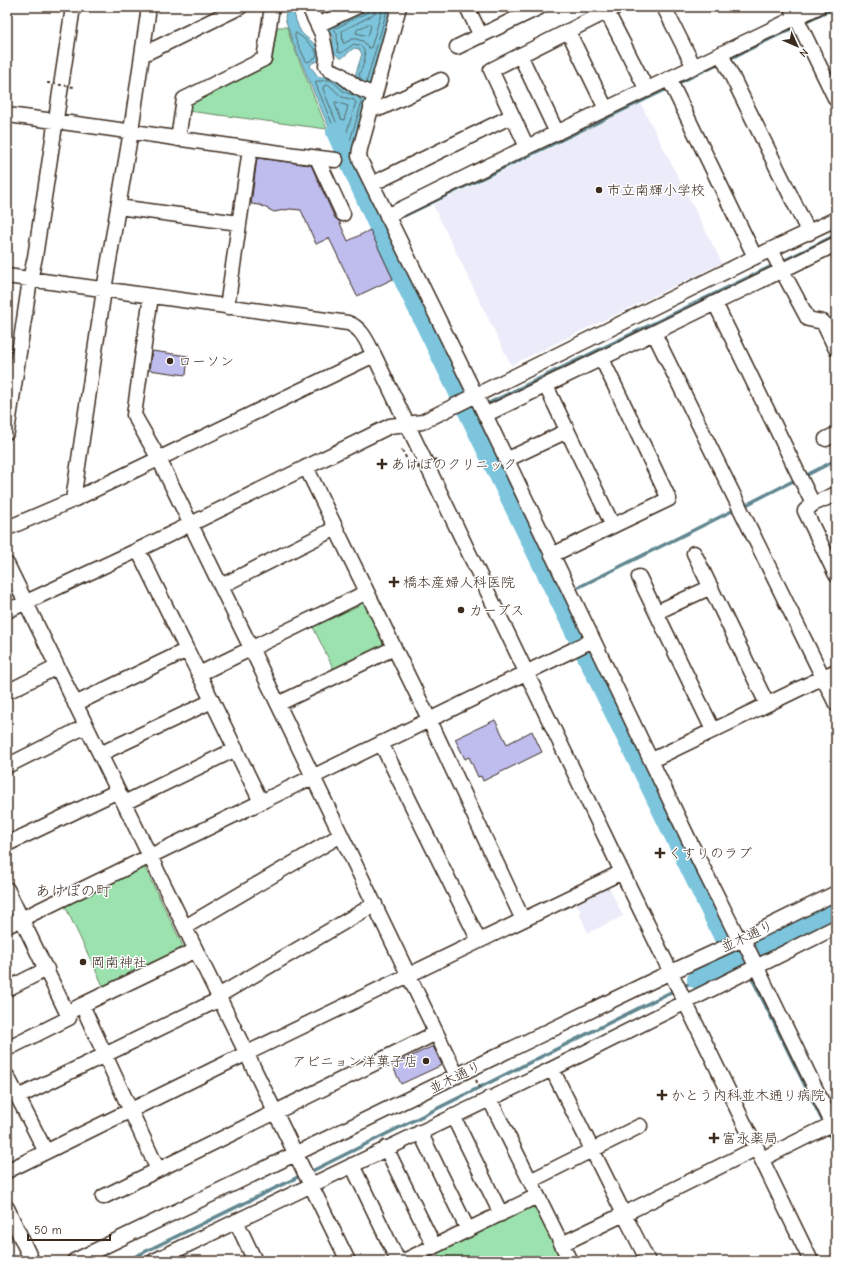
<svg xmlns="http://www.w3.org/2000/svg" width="843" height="1268" font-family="'Comic Neue','Klee One',sans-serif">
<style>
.built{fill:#ecebfa}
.green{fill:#9ce2ae;stroke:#6c8666}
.water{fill:#7bc5dc;stroke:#618790}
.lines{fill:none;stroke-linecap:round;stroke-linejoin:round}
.shore{stroke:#55686a;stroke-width:1}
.stream{stroke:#618790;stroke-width:3.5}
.river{stroke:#7bc5dc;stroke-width:20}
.building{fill:#bfbcee;stroke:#3b2a1e}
.minor-casing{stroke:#3b2a1e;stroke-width:17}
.path{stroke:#3b2a1e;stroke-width:2;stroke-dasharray:3 3;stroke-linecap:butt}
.minor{stroke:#fff;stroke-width:14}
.path-bridge{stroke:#3b2a1e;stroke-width:2;stroke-dasharray:3 3;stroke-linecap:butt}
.poi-dot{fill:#3b2a1e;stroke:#fff;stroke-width:1.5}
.labels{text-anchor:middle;stroke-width:3;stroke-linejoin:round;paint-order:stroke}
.poi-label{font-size:14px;fill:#3b2a1e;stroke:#fff;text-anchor:start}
.street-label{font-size:14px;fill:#3b2a1e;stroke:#fff}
.neighbourhood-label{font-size:15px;fill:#3b2a1e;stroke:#fff}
</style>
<rect width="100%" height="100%" fill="#fff"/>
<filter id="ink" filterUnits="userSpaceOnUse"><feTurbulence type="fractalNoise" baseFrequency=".025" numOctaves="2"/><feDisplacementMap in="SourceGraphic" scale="8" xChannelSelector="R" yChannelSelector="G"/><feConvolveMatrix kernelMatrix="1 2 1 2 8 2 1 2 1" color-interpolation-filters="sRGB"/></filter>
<g filter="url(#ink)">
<path class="built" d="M 641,104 L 722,263 L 511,365 L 433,205 Z
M 608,885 L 623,916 L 588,933 L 579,913 L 581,912 L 575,901 Z"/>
<path class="green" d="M 277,27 L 287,27 L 291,40 L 327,129 L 188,111 L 192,100 L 272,61 Z
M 359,599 L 365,603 L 385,642 L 382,649 L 335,672 L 311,623 Z
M 142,866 L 145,868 L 184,948 L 105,990 L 64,904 Z
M 533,1204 L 537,1207 L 564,1261 L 440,1261 L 436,1251 Z"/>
<path class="water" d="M 287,7 L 293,7 C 294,15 297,25 301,32 C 309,42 322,44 320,60 L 312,63 L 310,66 L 317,75 L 320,78 L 327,75 L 337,81 L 346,89 L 352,91 L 358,81 L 355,76 L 362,54 L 359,49 L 354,48 L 342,58 C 330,54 333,45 333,35 L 328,33 L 325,28 L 370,7 L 392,7 L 370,86 L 361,94 L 366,100 L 352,148 L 355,159 L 341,156 L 292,40 L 285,18 Z"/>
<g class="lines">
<path class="shore" d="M 375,7 L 374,13 L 371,16 L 342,31 L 343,43 L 345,43 L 352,39 L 356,39 L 363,41 L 369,48 L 371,48 L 383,7
M 369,24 L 371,26 L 368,36 L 356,33 L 357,30 Z
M 296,33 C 301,36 320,50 316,57 C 315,59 310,60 308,62 L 306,61 L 295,38 L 295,35 Z
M 362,81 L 359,75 C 363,65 369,55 361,46 L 354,44 L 341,53 L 338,52 L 337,34 L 334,29 L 368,12 L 370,7
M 366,83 L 388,7
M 329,85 L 342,97 L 354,100 L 356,102 L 345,138 L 342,137 L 323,89 L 324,86 Z
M 354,95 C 339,93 338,82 329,80 C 325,79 322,82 317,81 L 315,82 L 344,153 L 348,152 L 348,147 L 362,102 L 358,97
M 336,102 L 348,106 L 344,120 L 341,119 L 335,104 Z"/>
<path class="stream" d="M 802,23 L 836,7
M 727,60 L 797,26
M 675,85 L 721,62
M 404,216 L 669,88
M 379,228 L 382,227
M 781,262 L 836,235
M 489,403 L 776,264
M 469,413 L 472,411
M 803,477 L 836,460
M 742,507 L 797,479
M 579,587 L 736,509
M 558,597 L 562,595
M 643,772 L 649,769
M 742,958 L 747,968
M 750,974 L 824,1124
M 681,988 L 697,979
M 827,1130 L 836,1149
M 308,1173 L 675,990
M 126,1261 L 302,1175"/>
<path class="river" d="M 336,132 L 386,243 L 725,940
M 697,979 L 836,912"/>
</g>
<path class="building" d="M 257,158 L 311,165 L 335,218 L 339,221 L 348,241 L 370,230 L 393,279 L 357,296 L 329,238 L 316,244 L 301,210 L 290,209 L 274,212 L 260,205 L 251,204 Z
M 152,351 L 188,356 L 186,375 L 149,370 Z
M 495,720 L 507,744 L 532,731 L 542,752 L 483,781 L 481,776 L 478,777 L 469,757 L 465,759 L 455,739 Z
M 433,1046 L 442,1065 L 401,1084 L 392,1065 Z"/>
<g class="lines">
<defs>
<path id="minor" d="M 309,7 L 322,34 L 327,58 L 326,66 L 330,70 L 340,74 L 358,88 L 374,95
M 399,7 L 360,149 L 359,156 L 361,162 L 479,402 L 690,842 L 739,940
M 467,7 L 481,36
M 664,7 L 694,67
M 791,7 L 836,100
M 607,12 L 647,90
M 318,25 L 356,7
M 568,31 L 606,109
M 457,47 L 540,7
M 721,54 L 809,233
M 142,55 L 240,7
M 520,55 L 557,133
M 669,79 L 755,257
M 371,106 L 381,108 L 441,80
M 7,115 C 117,128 226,147 336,160
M 178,139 L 184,99 L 264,59 L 272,7
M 527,147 L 491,70 L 616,7
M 317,158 L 343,214
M 372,184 L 512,116
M 118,207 L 239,223
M 387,216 L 527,147 L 818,7
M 771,250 L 808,319 L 823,322 L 836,349
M 7,276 L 348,323 C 362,328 367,342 374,355 L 622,872 L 811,1261
M 151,296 L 134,415 L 159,459 L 251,648 L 457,1076
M 715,303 L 813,504
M 227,307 L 250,149
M 654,333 L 836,704
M 546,386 L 613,526
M 485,415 L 836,244
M 7,432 L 30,280 L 35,257 L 73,7
M 826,439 L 836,434
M 506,460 L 567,431
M 306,467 L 429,719 L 523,920
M 836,494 L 813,504 L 805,511 L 836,575
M 73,500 L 104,290 L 131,131 L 149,7
M 7,527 L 10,527 L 73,500 L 374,355
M 138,550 L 187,650
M 694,553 L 767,704
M 552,555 L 669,499 L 602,359
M 7,564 L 348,1261
M 639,577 L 713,730
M 221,586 L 336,528
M 7,611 L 138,550 L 390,426 L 422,422 L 755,257 L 836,219
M 657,612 L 711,587
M 199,674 L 261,802
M 7,692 L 57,667
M 75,704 L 187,650 L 199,674 L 367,592
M 278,704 L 394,648
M 381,743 L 479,941
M 100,754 L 212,701
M 652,760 L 836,671
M 7,766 L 86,726
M 124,803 L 236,749
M 7,844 L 118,791
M 7,889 L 67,1013 L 82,1005 L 158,1170
M 7,926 L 593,640
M 185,927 L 341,835
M 743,939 L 836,1131
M 7,989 L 47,969
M 218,996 L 375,904
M 82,1005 L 196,950
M 7,1049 L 69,1018 L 67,1013
M 552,1069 L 624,1214 L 562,1244
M 7,1076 L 46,1152
M 18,1097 L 220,999
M 489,1098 L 570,1261
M 453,1116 L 501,1214
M 420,1132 L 468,1230
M 386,1148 L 434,1246
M 762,1159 L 836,1122
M 352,1165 L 398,1261
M 7,1171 L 239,1057 L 622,872
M 530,1181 L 640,1126
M 103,1197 L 436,1033
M 7,1208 L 32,1261
M 236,1221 L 255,1261
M 74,1261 L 656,979 L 743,939 L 836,893
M 154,1261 L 552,1069 L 836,927
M 404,1261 L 537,1196
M 648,1261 L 624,1214 L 757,1148"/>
</defs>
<use href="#minor" class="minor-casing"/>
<path class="path" d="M 402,450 L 412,469
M 476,1080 L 481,1091"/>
<use href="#minor" class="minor"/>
<path class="path-bridge" d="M 48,84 L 48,83 L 74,87 L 74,89
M 412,469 L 413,470 L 438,458 L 438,457"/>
</g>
</g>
<g class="poi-dot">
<circle cx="599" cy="190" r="4"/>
<circle cx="170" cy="361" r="4"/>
<path d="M380 458h4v4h4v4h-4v4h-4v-4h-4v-4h4z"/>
<path d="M392 576h4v4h4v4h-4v4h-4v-4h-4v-4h4z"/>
<circle cx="461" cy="610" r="4"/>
<path d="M658 847h4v4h4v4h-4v4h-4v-4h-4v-4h4z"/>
<circle cx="83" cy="962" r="4"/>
<circle cx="426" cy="1061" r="4"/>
<path d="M660 1089h4v4h4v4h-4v4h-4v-4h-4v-4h4z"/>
<path d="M712 1132h4v4h4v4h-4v4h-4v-4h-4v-4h4z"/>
</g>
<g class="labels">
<g class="poi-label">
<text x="607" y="195">市立南輝小学校</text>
<text x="178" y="366">ローソン</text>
<text x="391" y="469">あけぼのクリニック</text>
<text x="403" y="587">橋本産婦人科医院</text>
<text x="469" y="615">カーブス</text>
<text x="668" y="858">くすりのラブ</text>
<text x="91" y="967">岡南神社</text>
<text x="418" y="1066" text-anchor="end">アビニョン洋菓子店</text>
<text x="671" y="1100">かとう内科並木通り病院</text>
<text x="722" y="1143">富永薬局</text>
</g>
<g class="street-label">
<text transform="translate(747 936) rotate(-25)" y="5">並木通り</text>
<text transform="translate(455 1077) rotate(-26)" y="5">並木通り</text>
</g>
<g class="neighbourhood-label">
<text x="73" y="896">あけぼの町</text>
</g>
</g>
<rect width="843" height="1268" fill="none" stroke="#fff" stroke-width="24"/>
<rect x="12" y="12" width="819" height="1244" fill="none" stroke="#3b2a1e" stroke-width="1.5" filter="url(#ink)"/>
<g transform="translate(797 46) rotate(135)" stroke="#ffffff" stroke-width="3" paint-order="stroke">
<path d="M0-3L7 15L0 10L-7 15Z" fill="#3b2a1e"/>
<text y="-6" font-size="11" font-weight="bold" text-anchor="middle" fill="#3b2a1e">N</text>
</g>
<path d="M28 1234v6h82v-6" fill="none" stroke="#3b2a1e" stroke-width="2"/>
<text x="34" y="1234" font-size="12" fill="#3b2a1e" stroke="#ffffff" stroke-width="3" paint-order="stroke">50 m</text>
</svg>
